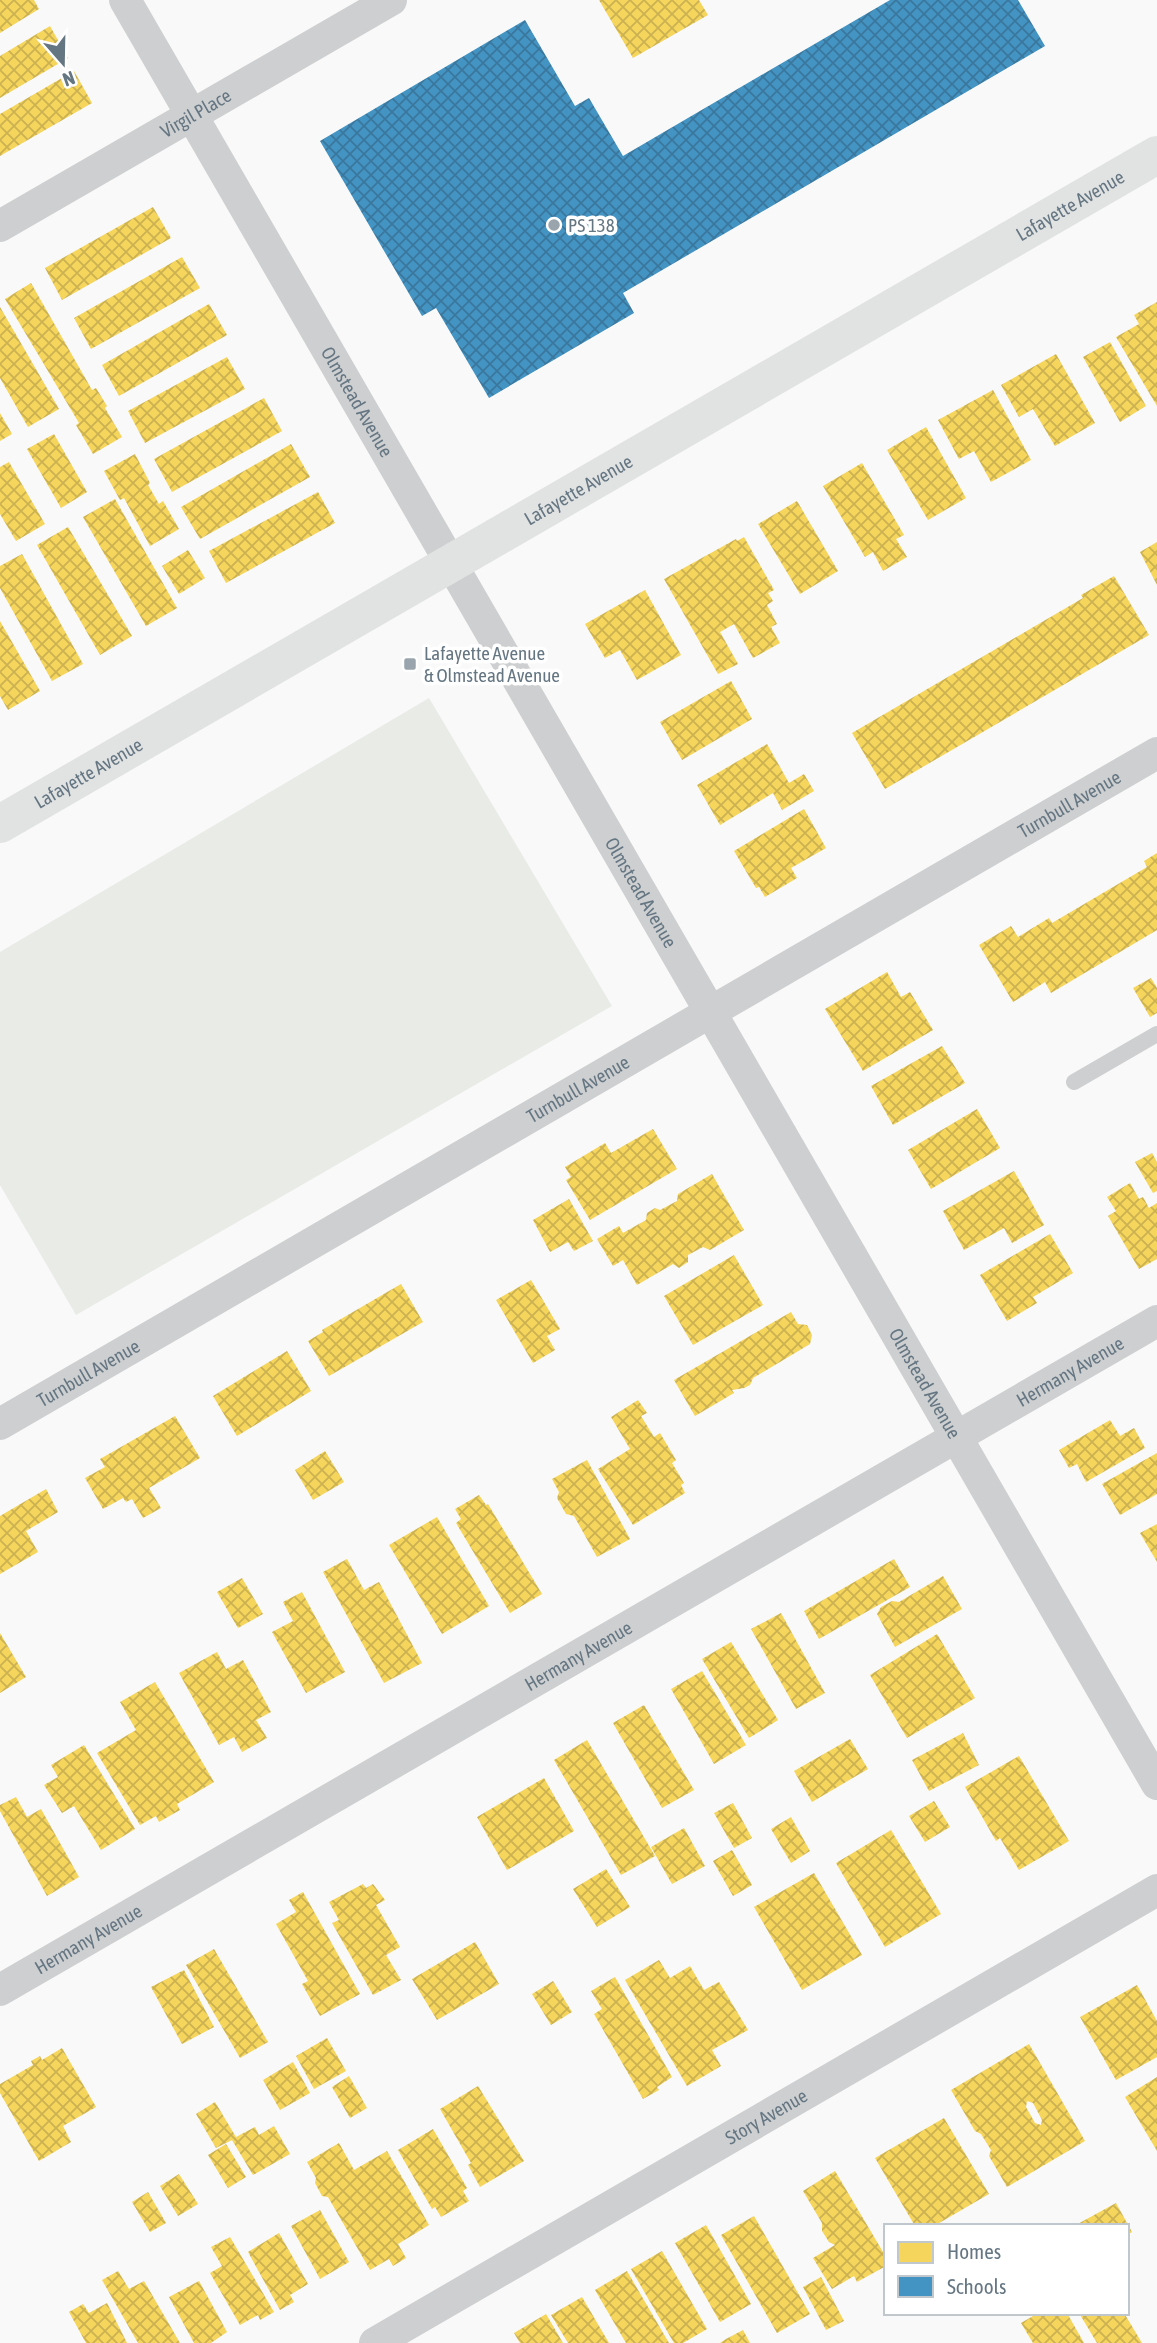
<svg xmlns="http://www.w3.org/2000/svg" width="1157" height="2343" font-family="'Asap Condensed',sans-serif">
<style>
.park{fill:#e8ebe6}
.homes{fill:url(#homes-cross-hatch);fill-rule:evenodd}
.schools{fill:url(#schools-cross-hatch)}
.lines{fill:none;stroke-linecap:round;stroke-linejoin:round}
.lane{stroke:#cecfd0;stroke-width:16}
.street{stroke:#cecfd0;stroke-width:32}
.secondary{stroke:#e1e2e2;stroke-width:38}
.poi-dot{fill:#99a4ac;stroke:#fff;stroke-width:2.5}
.labels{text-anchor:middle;stroke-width:7;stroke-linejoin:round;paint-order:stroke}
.street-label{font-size:19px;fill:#657683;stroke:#fff}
.poi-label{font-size:19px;fill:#657683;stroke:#fff;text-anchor:start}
</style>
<defs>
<pattern id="homes-cross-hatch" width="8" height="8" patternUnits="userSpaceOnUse" patternTransform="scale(1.75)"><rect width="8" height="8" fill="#f6d55c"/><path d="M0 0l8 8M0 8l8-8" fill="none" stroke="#cbb151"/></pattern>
<pattern id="schools-cross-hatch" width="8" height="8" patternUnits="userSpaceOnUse" patternTransform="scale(1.75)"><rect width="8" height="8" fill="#4393c3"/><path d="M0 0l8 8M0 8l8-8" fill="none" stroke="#3a779c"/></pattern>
</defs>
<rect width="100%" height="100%" fill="#f9f9f9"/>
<path class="park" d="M 429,698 L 612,1006 L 76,1315 L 0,1185 L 0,952 Z"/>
<path class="homes" d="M 0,0 L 34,0 L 39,9 L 0,33 Z
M 599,0 L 699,0 L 708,15 L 633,58 Z
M 50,26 L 68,58 L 0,98 L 0,56 Z
M 74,71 L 92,103 L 0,156 L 0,114 Z
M 153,207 L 171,238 L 62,300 L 45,268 Z
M 182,257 L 200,288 L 91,349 L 74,318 Z
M 31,283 L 92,390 L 96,388 L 107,406 L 105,408 L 122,437 L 93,454 L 76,425 L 79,423 L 5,299 Z
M 1157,302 L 1157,406 L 1116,337 L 1139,324 L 1134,315 Z
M 209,304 L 227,335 L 119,396 L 102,365 Z
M 0,307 L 59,409 L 28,427 L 0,378 Z
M 1110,342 L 1146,406 L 1120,422 L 1083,357 Z
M 1056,354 L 1095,423 L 1055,446 L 1033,409 L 1019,417 L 1001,385 Z
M 227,357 L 245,389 L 145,443 L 128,411 Z
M 993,390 L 1031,460 L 991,482 L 974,451 L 959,459 L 938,420 Z
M 264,398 L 282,431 L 172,492 L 154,459 Z
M 0,413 L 12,434 L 0,441 Z
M 926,427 L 966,498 L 928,520 L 887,450 Z
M 54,434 L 87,492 L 61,508 L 27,449 Z
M 291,444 L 310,477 L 200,539 L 181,507 Z
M 135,454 L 150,483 L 148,485 L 159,504 L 163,501 L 179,529 L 150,546 L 124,498 L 120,500 L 104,471 Z
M 9,462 L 45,524 L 16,541 L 0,514 L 0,467 Z
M 862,463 L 904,535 L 896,539 L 907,557 L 883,571 L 873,552 L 865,557 L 823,486 Z
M 318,492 L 335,523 L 226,583 L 209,551 Z
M 115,499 L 177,608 L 146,626 L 83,517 Z
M 797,501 L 838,571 L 800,594 L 758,524 Z
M 68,527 L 132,636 L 100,655 L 37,545 Z
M 744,537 L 774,590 L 768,593 L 773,601 L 767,605 L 777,624 L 771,627 L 780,643 L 753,658 L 734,624 L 720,632 L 738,664 L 718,674 L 664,579 L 736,539 L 737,541 Z
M 1157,542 L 1157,585 L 1140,552 Z
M 188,550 L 205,578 L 179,594 L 162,566 Z
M 22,554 L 83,664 L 52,681 L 0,588 L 0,566 Z
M 1114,576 L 1149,635 L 885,789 L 852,733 L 1083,598 L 1081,595 Z
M 645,590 L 681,655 L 637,680 L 620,650 L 605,658 L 585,624 Z
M 0,621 L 40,691 L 8,710 L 0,696 Z
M 731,681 L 752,719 L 682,760 L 660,722 Z
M 767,744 L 789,783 L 804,774 L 814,791 L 782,810 L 773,793 L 720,825 L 697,785 Z
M 804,809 L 826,848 L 791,868 L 797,878 L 765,897 L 759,887 L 756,888 L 734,851 Z
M 1157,853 L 1157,930 L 1051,993 L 1045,982 L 1013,1002 L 979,945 L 1011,926 L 1018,937 L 1049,918 L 1052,923 L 1147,867 L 1144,861 Z
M 887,972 L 901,997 L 910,992 L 933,1030 L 863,1071 L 825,1009 Z
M 1151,978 L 1157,988 L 1157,1013 L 1150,1017 L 1133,988 Z
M 942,1046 L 965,1083 L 893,1125 L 871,1086 Z
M 977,1109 L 1000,1148 L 931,1189 L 908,1150 Z
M 653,1129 L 677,1169 L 590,1220 L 566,1180 L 571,1177 L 565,1167 L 605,1143 L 611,1153 Z
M 1152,1153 L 1157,1162 L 1157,1191 L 1153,1193 L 1135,1162 Z
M 1014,1171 L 1044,1225 L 1012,1243 L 1004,1228 L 964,1250 L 943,1211 Z
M 712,1174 L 744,1230 L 710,1250 L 703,1247 L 688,1255 L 688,1262 L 679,1268 L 673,1264 L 637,1285 L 623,1260 L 613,1266 L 597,1239 L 619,1226 L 623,1233 L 646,1220 L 647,1213 L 655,1208 L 660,1210 L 677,1201 L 678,1194 Z
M 1130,1183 L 1139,1199 L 1143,1197 L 1149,1208 L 1157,1203 L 1157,1259 L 1139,1269 L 1108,1216 L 1116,1211 L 1107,1197 Z
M 569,1199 L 593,1241 L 574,1251 L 568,1242 L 550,1252 L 533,1220 Z
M 1050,1234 L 1073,1273 L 1033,1297 L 1037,1303 L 1007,1321 L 980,1275 Z
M 734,1255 L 763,1305 L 693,1345 L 664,1296 Z
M 531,1280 L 560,1329 L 547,1336 L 555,1350 L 533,1363 L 496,1300 Z
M 401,1284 L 423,1322 L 329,1376 L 308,1341 L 323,1332 L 322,1330 Z
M 791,1312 L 798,1324 L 807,1325 L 812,1335 L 810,1344 L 753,1378 L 750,1385 L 744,1388 L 732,1390 L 734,1393 L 695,1416 L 674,1380 Z
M 287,1351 L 311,1391 L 237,1436 L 213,1396 Z
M 638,1400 L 647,1413 L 641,1416 L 654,1437 L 660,1433 L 676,1460 L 672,1463 L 684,1483 L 681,1485 L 685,1493 L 633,1525 L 598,1469 L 630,1449 L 611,1417 Z
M 175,1416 L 200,1458 L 149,1488 L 161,1508 L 143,1518 L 132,1499 L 126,1502 L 123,1498 L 103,1509 L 85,1478 L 105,1467 L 100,1459 Z
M 1110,1420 L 1120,1436 L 1134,1428 L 1145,1448 L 1086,1482 L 1077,1464 L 1069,1468 L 1059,1450 Z
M 325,1451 L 344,1482 L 313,1500 L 295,1470 Z
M 1157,1453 L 1157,1494 L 1120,1515 L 1102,1484 Z
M 587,1460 L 630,1539 L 597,1557 L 574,1516 L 566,1514 L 557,1498 L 559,1492 L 552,1479 Z
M 46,1489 L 58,1512 L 26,1531 L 38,1552 L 0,1574 L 0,1516 Z
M 479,1495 L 486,1505 L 488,1504 L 542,1594 L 510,1613 L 456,1523 L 461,1519 L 455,1509 Z
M 437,1517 L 489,1606 L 442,1634 L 389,1545 Z
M 1157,1524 L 1157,1562 L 1140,1533 Z
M 347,1559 L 364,1590 L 379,1582 L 422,1663 L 384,1683 L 323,1572 Z
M 894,1559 L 910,1587 L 819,1639 L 804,1611 Z
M 943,1576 L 962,1609 L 895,1647 L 877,1614 L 881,1607 L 892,1601 L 899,1602 Z
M 242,1578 L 263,1614 L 238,1628 L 217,1592 Z
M 302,1592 L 345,1672 L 306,1693 L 272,1632 L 293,1621 L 283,1602 Z
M 781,1613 L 825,1693 L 796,1709 L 751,1629 Z
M 0,1633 L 26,1677 L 0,1693 Z
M 937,1634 L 975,1698 L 907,1738 L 870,1675 Z
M 731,1642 L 778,1720 L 749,1738 L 702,1659 Z
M 217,1652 L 226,1669 L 243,1660 L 271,1712 L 256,1720 L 267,1738 L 242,1752 L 234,1737 L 219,1745 L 179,1673 Z
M 702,1671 L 746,1745 L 714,1764 L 671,1689 Z
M 155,1682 L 214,1782 L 177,1804 L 180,1810 L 159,1822 L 156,1816 L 140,1825 L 97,1753 L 136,1730 L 120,1702 Z
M 644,1705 L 694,1790 L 662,1808 L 613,1723 Z
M 963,1733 L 979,1765 L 929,1791 L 912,1760 Z
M 850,1739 L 868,1769 L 812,1802 L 794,1771 Z
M 587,1740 L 655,1856 L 621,1875 L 554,1760 Z
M 84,1745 L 135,1829 L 101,1850 L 74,1806 L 62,1813 L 44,1785 L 58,1777 L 51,1765 Z
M 1019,1756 L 1069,1841 L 1019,1870 L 1000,1838 L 996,1841 L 965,1787 Z
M 544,1778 L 574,1831 L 507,1870 L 477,1817 Z
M 16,1797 L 27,1817 L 41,1809 L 79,1877 L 47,1896 L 0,1811 L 0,1805 Z
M 934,1801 L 950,1827 L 925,1842 L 909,1816 Z
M 733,1803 L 752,1838 L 734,1848 L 714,1813 Z
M 791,1817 L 810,1851 L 791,1863 L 771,1829 Z
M 684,1828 L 705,1866 L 672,1884 L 651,1847 Z
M 891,1830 L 941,1914 L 885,1947 L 836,1863 Z
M 732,1850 L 752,1885 L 733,1896 L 713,1861 Z
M 606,1869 L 630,1907 L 597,1927 L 573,1889 Z
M 814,1873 L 862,1955 L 802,1990 L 754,1907 Z
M 363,1884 L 366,1888 L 373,1884 L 385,1900 L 376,1905 L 400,1947 L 386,1955 L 401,1980 L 373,1995 L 332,1923 L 339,1920 L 329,1902 Z
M 303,1892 L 360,1994 L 320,2016 L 302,1984 L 308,1981 L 276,1924 L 296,1912 L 289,1900 Z
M 475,1942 L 499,1984 L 437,2020 L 412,1979 Z
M 214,1949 L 268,2042 L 240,2058 L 186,1965 Z
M 659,1960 L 670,1978 L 690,1966 L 704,1990 L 719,1982 L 748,2030 L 712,2050 L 721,2066 L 687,2086 L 625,1980 Z
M 184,1970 L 214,2027 L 182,2044 L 151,1987 Z
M 615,1977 L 672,2077 L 657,2087 L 659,2090 L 643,2099 L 594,2014 L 602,2009 L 591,1991 Z
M 553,1981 L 572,2012 L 551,2025 L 532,1994 Z
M 1137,1985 L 1157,2021 L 1157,2057 L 1116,2080 L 1080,2017 Z
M 327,2038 L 346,2071 L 314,2089 L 296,2056 Z
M 1029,2044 L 1085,2141 L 1007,2187 L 989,2156 L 991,2150 L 981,2134 L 975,2131 L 951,2090 ZM 1027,2101 L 1033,2103 L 1042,2120 L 1041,2125 L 1035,2123 L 1026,2107 Z
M 62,2048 L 96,2107 L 63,2126 L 71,2142 L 39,2161 L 0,2093 L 0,2084 L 33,2065 L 31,2061 L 40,2056 L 42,2060 Z
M 293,2062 L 310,2093 L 280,2110 L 263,2080 Z
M 349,2076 L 367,2108 L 350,2118 L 332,2087 Z
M 1157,2077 L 1157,2151 L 1125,2097 Z
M 478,2086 L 524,2161 L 480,2187 L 468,2165 L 471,2163 L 440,2109 Z
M 215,2102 L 236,2137 L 255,2127 L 259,2135 L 274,2126 L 290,2154 L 253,2175 L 232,2140 L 216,2148 L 196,2114 Z
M 944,2118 L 989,2194 L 934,2226 L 915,2226 L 875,2158 Z
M 433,2129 L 467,2188 L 463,2191 L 469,2201 L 441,2217 L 435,2207 L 432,2209 L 398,2150 Z
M 339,2143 L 354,2170 L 387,2151 L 429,2225 L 398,2244 L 406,2258 L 393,2266 L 389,2259 L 370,2270 L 328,2197 L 322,2196 L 315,2183 L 316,2178 L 307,2162 Z
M 226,2144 L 246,2177 L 228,2188 L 208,2155 Z
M 835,2171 L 886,2257 L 886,2266 L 857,2282 L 854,2276 L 832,2289 L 813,2258 L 835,2245 L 829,2242 L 822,2231 L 822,2223 L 803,2191 Z
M 179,2174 L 198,2204 L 178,2216 L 160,2186 Z
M 148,2192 L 166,2223 L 150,2232 L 132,2202 Z
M 1116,2203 L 1132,2232 L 1127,2235 L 1127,2226 L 1074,2226 Z
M 320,2210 L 349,2262 L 320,2279 L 291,2226 Z
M 754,2216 L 810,2314 L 777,2333 L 721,2235 Z
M 706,2225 L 751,2304 L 720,2322 L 675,2243 Z
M 279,2233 L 308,2284 L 290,2295 L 294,2302 L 280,2310 L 248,2252 Z
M 230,2237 L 274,2312 L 260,2320 L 258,2315 L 240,2325 L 210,2273 L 222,2266 L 211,2247 Z
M 662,2251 L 707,2329 L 683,2343 L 674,2343 L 631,2269 Z
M 118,2271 L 129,2289 L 144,2281 L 180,2343 L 138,2343 L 102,2280 Z
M 627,2271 L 669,2343 L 626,2343 L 595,2290 Z
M 821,2277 L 844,2321 L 826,2330 L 803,2287 Z
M 199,2281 L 227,2332 L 211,2343 L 194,2343 L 169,2297 Z
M 582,2297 L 609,2343 L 568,2343 L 551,2315 Z
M 107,2303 L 127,2343 L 86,2343 L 69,2312 L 83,2304 L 89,2313 Z
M 1038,2313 L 1067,2313 L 1084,2343 L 1033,2343 L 1021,2323 Z
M 1079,2313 L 1124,2313 L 1142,2343 L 1097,2343 Z
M 546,2314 L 563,2343 L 520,2343 L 514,2333 Z
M 743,2330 L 750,2343 L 720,2343 L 726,2339 Z"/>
<path class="schools" d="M 890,0 L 1018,0 L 1045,46 L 623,293 L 634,313 L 489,398 L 436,308 L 422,316 L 320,141 L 525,20 L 575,106 L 589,98 L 623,156 Z"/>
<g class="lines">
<path class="lane" d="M 1074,1082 L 1157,1034"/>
<g class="street">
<path id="s1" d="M 125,0 L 1157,1784"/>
<path id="s2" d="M 0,226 L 391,0"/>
<path id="s3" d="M 0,1424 L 1157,753"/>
<path id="s4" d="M 0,1990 L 1157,1321"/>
<path id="s5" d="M 375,2343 L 1157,1890"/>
</g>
<path class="secondary" id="s6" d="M 0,824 L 1157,155"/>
</g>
<g class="poi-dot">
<circle cx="554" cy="225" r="7"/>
<rect x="403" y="657" width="14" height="14" rx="3.5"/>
</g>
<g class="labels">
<g class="street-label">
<text dy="7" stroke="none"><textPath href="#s2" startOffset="226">Virgil Place</textPath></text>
<text dy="7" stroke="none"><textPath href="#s6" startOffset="1236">Lafayette Avenue</textPath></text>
<text dy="7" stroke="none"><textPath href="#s1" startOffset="464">Olmstead Avenue</textPath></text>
<text dy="7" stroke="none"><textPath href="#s6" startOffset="668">Lafayette Avenue</textPath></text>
<text dy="7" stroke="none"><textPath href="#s6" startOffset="102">Lafayette Avenue</textPath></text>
<text dy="7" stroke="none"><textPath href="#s3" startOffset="1236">Turnbull Avenue</textPath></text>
<text dy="7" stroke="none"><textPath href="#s1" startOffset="1031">Olmstead Avenue</textPath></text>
<text dy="7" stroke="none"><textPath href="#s3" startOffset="668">Turnbull Avenue</textPath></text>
<text dy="7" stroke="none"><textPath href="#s4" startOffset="1236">Hermany Avenue</textPath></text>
<text dy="7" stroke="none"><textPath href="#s3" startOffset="102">Turnbull Avenue</textPath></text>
<text dy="7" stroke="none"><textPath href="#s1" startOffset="1598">Olmstead Avenue</textPath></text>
<text dy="7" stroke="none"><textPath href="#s4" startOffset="668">Hermany Avenue</textPath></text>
<text dy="7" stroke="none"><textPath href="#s4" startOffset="102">Hermany Avenue</textPath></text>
<text dy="7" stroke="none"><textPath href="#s5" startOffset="452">Story Avenue</textPath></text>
</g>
<g class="poi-label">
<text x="568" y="232">PS 138</text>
<text x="424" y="660">Lafayette Avenue<tspan x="424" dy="22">&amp; Olmstead Avenue</tspan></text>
</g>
</g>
<rect x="884" y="2224" width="245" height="91" fill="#ffffff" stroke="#c1c8cd" stroke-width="2"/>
<rect x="898" y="2242" width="35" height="21" fill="#f6d55c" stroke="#c1c8cd" stroke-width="2"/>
<text x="947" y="2259" font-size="21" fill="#657683">Homes</text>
<rect x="898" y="2276" width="35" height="21" fill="#4393c3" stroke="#c1c8cd" stroke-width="2"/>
<text x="947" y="2294" font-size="21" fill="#657683">Schools</text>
<g transform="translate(63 63) rotate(160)" stroke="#ffffff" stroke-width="5" paint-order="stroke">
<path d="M0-5L12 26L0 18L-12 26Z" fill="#657683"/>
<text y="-10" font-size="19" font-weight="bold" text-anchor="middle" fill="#657683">N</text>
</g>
</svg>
